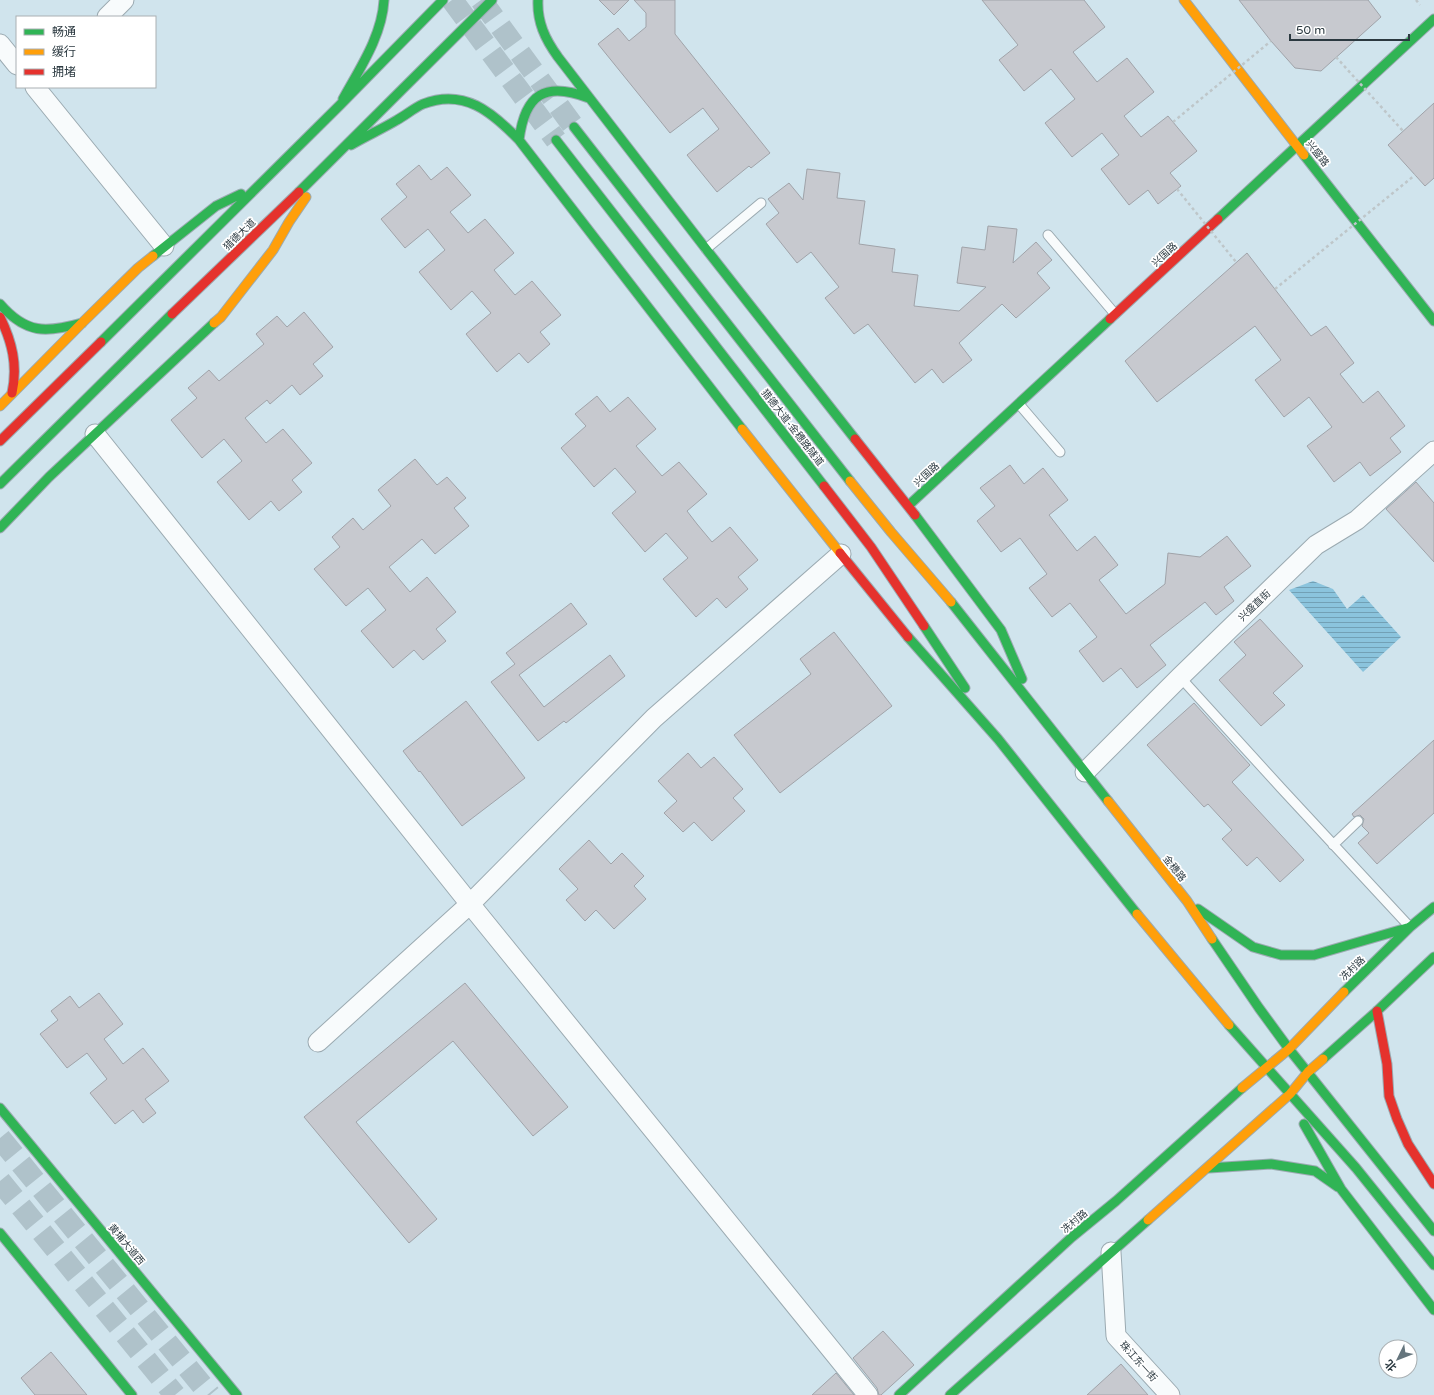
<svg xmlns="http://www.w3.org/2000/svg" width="1434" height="1395" font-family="'Varela Round','Noto Sans SC',sans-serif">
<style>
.water{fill:url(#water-rules)}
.building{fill:#c7c9cf;stroke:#a0a3a9}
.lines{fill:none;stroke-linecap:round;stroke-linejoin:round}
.secondary-tunnel{stroke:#afc2ca;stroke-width:22;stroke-dasharray:22 11;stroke-linecap:butt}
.primary-tunnel{stroke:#afc2ca;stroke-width:22;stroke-dasharray:22 11;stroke-linecap:butt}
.lane-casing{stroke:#9baab1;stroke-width:11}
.street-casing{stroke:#9baab1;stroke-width:21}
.fast-casing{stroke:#9baab1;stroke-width:11}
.slow-casing{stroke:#9baab1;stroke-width:11}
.jam-casing{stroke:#9baab1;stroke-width:11}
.path{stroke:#bec6c9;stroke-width:2.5;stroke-dasharray:3 3;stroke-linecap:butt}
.lane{stroke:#f8fbfc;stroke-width:9}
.street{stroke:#f8fbfc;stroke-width:19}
.fast{stroke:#30b455;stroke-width:9}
.slow{stroke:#ff9f0a;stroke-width:9}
.jam{stroke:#e5322d;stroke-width:9}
.path-bridge{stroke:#bec6c9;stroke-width:2.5;stroke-dasharray:3 3;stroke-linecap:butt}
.labels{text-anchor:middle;stroke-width:3.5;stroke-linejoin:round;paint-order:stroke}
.street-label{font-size:10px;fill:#2b3940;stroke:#fff}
</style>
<defs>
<pattern id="water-rules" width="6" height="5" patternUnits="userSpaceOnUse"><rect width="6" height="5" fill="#8bc4dd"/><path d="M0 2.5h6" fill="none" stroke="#72a0b5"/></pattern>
</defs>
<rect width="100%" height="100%" fill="#d0e4ed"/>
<path class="water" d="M 1313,581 L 1333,589 L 1347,609 L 1363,595 L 1401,637 L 1363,672 L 1289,590 Z"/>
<path class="building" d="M 599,0 L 629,0 L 614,15 Z
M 634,0 L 675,0 L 675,34 L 770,153 L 751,168 L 749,166 L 717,192 L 687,155 L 719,129 L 703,108 L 670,133 L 598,44 L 618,28 L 629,41 L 646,27 L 646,13 Z
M 982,0 L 1084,0 L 1105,27 L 1073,52 L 1097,82 L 1127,58 L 1154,92 L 1124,116 L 1141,137 L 1168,116 L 1197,151 L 1170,173 L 1181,186 L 1158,204 L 1148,190 L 1129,205 L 1101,169 L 1119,155 L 1102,133 L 1072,157 L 1045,123 L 1075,99 L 1051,69 L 1024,91 L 999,60 L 1018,45 Z
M 1239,0 L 1368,0 L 1381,17 L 1321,71 L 1295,68 L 1271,41 Z
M 1434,103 L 1434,178 L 1425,186 L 1388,145 Z
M 419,165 L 431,180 L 447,167 L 471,195 L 450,212 L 468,233 L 485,219 L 514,253 L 494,270 L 515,295 L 532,281 L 561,315 L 540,332 L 550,344 L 528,363 L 519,353 L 497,372 L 466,334 L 491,313 L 472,291 L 451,310 L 419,272 L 445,250 L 428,229 L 405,248 L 381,219 L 407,197 L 396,184 Z
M 807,169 L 840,173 L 837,198 L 865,201 L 859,244 L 895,249 L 892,272 L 918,275 L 914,306 L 959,311 L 986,287 L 957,283 L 962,247 L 985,250 L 988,226 L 1017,229 L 1013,263 L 1036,242 L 1052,260 L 1037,273 L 1050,288 L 1016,318 L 1002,304 L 959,343 L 972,360 L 943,383 L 932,369 L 915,383 L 868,324 L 854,334 L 825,298 L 839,287 L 811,252 L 797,263 L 766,224 L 779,213 L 768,199 L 789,183 L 803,200 Z
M 1247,253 L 1311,336 L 1326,326 L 1354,363 L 1340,374 L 1363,403 L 1378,391 L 1405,426 L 1390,438 L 1401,452 L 1370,476 L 1360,462 L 1334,482 L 1307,446 L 1332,427 L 1309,397 L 1284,417 L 1255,380 L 1281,360 L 1255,326 L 1157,402 L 1125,361 Z
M 304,312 L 333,347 L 313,364 L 323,376 L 300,395 L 292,385 L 270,404 L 267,400 L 245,418 L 266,443 L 283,429 L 312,463 L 292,480 L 302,492 L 279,511 L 271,501 L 249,520 L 217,482 L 242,461 L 224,439 L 202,458 L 171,420 L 197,398 L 188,388 L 209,370 L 219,381 L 264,344 L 256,334 L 277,316 L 287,327 Z
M 597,396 L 610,412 L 628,397 L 656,429 L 636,446 L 662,476 L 679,462 L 707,494 L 687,511 L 697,524 L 712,542 L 730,527 L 758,560 L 738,577 L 748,589 L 726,608 L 717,598 L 696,617 L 663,579 L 688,558 L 666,533 L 645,552 L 612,513 L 636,492 L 615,468 L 594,487 L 561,448 L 586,426 L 575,414 Z
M 415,459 L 437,485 L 447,477 L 466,498 L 454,508 L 469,526 L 435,554 L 422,539 L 389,567 L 410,592 L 427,577 L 456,612 L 436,629 L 446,641 L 423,660 L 414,650 L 393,668 L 361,631 L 386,610 L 368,588 L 346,606 L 314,569 L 340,547 L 332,537 L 353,518 L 363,530 L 391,506 L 378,490 Z
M 1010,465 L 1024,484 L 1043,468 L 1068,500 L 1049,515 L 1077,551 L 1095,536 L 1118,565 L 1099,580 L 1126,614 L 1165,584 L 1168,553 L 1200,557 L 1227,536 L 1251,566 L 1224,587 L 1234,601 L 1216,615 L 1205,602 L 1150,645 L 1166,665 L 1137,688 L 1121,668 L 1103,682 L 1079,651 L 1097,637 L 1070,603 L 1052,617 L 1029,588 L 1047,574 L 1020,538 L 1001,552 L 977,521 L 995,506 L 980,488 Z
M 1416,482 L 1434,503 L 1434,562 L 1386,509 Z
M 571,603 L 587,624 L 519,675 L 544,707 L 610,655 L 625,676 L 566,723 L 564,721 L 538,741 L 491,682 L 515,664 L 506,653 Z
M 1260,619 L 1303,666 L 1273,693 L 1285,705 L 1261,726 L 1219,680 L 1246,655 L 1234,642 Z
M 834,632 L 892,706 L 780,793 L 734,735 L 811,674 L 800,659 Z
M 466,701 L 525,778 L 462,826 L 420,771 L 419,772 L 403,751 Z
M 1194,703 L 1250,765 L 1232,782 L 1304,860 L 1280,882 L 1257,857 L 1247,866 L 1222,839 L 1232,830 L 1208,804 L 1204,807 L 1147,745 Z
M 1434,740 L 1434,813 L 1377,864 L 1358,843 L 1369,833 L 1362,826 L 1364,819 L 1360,815 L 1354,817 L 1352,814 Z
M 688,753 L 701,768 L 714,757 L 743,789 L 733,798 L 745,811 L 712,841 L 694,822 L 683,832 L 664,813 L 677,801 L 658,781 Z
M 589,840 L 611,864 L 622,853 L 644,876 L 634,886 L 646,899 L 614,929 L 596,910 L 585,921 L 566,900 L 578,889 L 559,869 Z
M 465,983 L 568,1107 L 533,1136 L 453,1041 L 356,1122 L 437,1219 L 409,1243 L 304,1117 Z
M 99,993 L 123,1024 L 104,1039 L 123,1064 L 143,1048 L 169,1081 L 145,1099 L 156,1113 L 143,1123 L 133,1110 L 115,1124 L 90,1093 L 107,1079 L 87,1053 L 67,1068 L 40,1034 L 58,1020 L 51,1011 L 70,996 L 79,1008 Z
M 883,1331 L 914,1365 L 881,1395 L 879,1395 L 877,1388 L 853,1358 Z
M 51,1352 L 87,1395 L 35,1395 L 21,1378 Z
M 1121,1364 L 1148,1395 L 1087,1395 Z
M 836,1373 L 854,1395 L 812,1395 Z"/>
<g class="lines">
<path class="secondary-tunnel" d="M 452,0 L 556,140
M 481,0 L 574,127"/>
<path class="primary-tunnel" d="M 0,1138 L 210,1395
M 0,1181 L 175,1395"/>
<defs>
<path id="lane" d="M 1048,235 L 1115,314
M 706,249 L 761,203
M 1019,404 L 1060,452
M 1180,677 L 1281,788 L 1409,926
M 1333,845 L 1358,821"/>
<path id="street" d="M 107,17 L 124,0
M 0,44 L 17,65
M 35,87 L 164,246
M 95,434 L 470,904 L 868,1395
M 1085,772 L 1180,677 L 1316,545 L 1357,520 L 1434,451
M 318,1042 L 470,904 L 654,718 L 841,554
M 1111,1252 L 1116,1336 L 1170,1395"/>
<path id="fast" d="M 538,0 C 537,22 545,39 558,57 L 706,249 L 855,439
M 343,99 C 360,68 382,36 384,0
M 574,127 L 850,481
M 519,140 C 525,94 545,81 589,98
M 556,140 L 824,486
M 351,145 C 366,136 382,129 397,120 C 406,115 414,108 423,104 C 464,88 492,112 519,140 L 742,429
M 1304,155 L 1434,321
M 299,192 L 492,0
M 1218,219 L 1434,19
M 153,256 L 216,206 L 241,194
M 0,304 C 26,334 46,333 82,323
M 101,342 L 340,105 L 443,0
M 0,484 L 172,314
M 909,505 L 1110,319
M 915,515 L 1001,630 L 1022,679
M 0,528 L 49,477 L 214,323
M 951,602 L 1108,801
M 924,626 L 965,688
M 908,637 L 998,739 L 1137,914
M 1198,909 L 1253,947 L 1281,955 L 1314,955 L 1407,928
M 1212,939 L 1259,1008 L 1289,1049 L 1434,1231
M 1344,992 L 1410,927 L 1434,907
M 1229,1025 L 1356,1168 L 1434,1265
M 1323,1059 L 1377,1011 L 1434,957
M 0,1108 L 237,1395
M 1304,1124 L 1341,1189 L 1434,1310
M 1209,1168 L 1271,1164 L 1315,1171 L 1338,1187
M 0,1233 L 132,1395
M 899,1395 L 1072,1237 L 1116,1201 L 1242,1088
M 950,1395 L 1148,1220"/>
<path id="slow" d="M 1184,0 L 1304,155
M 214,323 L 221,317 L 273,250 L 289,222 L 306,197
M 0,406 L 82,323 L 138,268 L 153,256
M 742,429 L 840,553
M 850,481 L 891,532 L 951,602
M 1108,801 L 1187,901 L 1212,939
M 1137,914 L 1229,1025
M 1242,1088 L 1289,1049 L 1344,992
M 1148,1220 L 1290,1094 L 1308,1072 L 1323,1059"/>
<path id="jam" d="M 172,314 L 299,192
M 0,317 C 12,342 18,365 12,393
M 1110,319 L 1218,219
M 855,439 L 915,515
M 0,441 L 101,342
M 824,486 L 871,547 L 924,626
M 840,553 L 908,637
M 1377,1011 L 1387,1064 L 1389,1096 L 1397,1119 L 1408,1144 L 1434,1184"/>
</defs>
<use href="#lane" class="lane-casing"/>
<use href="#street" class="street-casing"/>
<use href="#fast" class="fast-casing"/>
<use href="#slow" class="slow-casing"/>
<use href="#jam" class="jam-casing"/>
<path class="path" d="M 1416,0 L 1420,5"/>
<use href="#lane" class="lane"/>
<use href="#street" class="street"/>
<use href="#fast" class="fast"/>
<use href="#slow" class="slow"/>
<use href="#jam" class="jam"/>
<path class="path-bridge" d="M 1336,57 L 1403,131
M 1173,122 L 1271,41
M 1177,189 L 1236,262
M 1275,289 L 1415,175"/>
</g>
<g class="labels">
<g class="street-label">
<text transform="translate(1318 153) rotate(52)" y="4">兴盛路</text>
<text transform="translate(239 234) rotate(-44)" y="4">猎德大道</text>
<text transform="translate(1164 254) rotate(-43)" y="4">兴国路</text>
<text transform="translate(793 427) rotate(52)" y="4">猎德大道-金穗路隧道</text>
<text transform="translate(926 474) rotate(-43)" y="4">兴国路</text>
<text transform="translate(1254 605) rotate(-44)" y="4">兴盛直街</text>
<text transform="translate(1175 868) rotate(52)" y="4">金穗路</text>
<text transform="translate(1352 968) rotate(-44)" y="4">冼村路</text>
<text transform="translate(1074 1221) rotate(-40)" y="4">冼村路</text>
<text transform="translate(127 1244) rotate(50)" y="4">黄埔大道西</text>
<text transform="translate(1139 1361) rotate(48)" y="4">珠江东一街</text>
</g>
</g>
<rect x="16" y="16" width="140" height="72" fill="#ffffff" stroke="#aab0b3"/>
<rect x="24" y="29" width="20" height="6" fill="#30b455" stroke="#aab0b3"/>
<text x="52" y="36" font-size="12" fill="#2b3940">畅通</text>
<rect x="24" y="49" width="20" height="6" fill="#ff9f0a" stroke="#aab0b3"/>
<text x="52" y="56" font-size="12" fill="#2b3940">缓行</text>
<rect x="24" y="69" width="20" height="6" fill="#e5322d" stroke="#aab0b3"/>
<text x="52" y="76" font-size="12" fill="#2b3940">拥堵</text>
<g transform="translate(1398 1359) rotate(227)"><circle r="19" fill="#ffffff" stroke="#aab0b3"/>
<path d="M0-3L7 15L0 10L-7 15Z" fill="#65757d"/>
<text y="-6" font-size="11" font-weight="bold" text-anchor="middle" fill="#2b3940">北</text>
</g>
<path d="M1290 34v6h119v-6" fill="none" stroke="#2b3940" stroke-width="2"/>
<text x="1296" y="34" font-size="12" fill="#2b3940" stroke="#ffffff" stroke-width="3" paint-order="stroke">50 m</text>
</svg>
